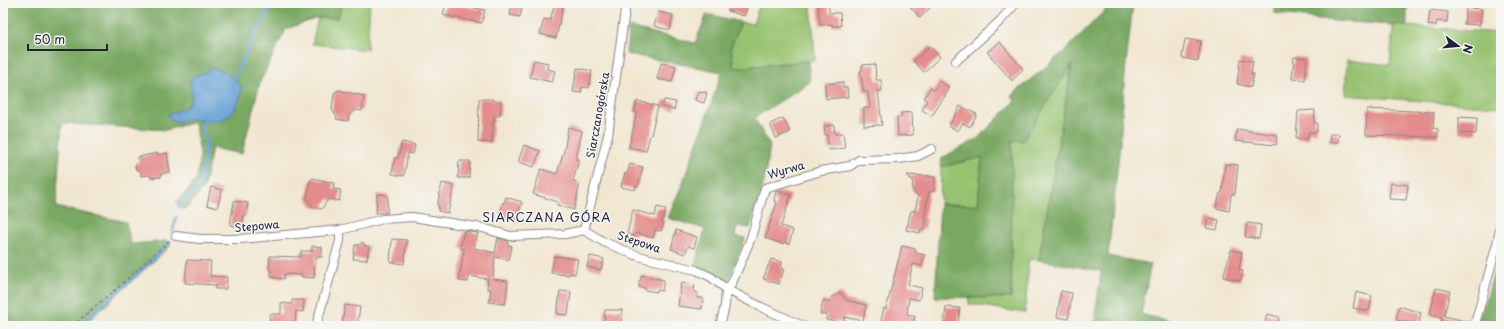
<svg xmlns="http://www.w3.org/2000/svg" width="1504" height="329" font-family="'Playpen Sans',sans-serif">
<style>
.green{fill:#97c26f;stroke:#5c7255}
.forest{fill:#79a862;stroke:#4e654e}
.water{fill:#66a0d5;stroke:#446188}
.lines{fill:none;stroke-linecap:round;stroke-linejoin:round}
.stream{stroke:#66a0d5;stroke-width:3}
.building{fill:#e48c8b}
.street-casing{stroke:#8a8486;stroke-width:10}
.path{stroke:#8a8486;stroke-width:2;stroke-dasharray:3 3;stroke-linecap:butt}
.street{stroke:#fff;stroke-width:8}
.labels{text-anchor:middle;stroke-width:3;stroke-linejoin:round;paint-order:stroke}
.street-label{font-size:11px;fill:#22223b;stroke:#f6f6f2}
.neighbourhood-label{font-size:12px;letter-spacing:1px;fill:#22223b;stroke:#f6f6f2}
</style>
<rect width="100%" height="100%" fill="#f6f6f2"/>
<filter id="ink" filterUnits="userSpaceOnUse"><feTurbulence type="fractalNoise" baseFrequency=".025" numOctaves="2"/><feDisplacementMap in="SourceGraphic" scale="8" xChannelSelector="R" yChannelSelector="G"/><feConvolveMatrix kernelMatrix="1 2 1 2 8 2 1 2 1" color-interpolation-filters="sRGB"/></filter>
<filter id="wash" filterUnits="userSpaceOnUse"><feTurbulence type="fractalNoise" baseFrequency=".012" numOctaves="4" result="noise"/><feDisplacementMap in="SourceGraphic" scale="16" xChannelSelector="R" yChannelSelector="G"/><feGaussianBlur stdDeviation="0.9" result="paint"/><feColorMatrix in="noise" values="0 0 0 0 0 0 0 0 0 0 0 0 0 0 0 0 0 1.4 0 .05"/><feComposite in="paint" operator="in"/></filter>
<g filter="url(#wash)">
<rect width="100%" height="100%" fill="#f1e7d1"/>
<path class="green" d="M 342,3 L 370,3 L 367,50 L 312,44 L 318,18 L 338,18 Z
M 760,3 L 811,3 L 815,60 L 734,68 L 731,47 L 741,22 L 753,24 Z
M 1393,25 L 1501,33 L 1499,107 L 1345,95 L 1347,60 L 1390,65 Z
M 1072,63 L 1039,260 L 1029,259 L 1025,313 L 969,304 L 969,298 L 1011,297 L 1012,140 L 1023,141 Z
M 982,157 L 978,205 L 940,204 L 941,167 Z"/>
<path class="forest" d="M 3,3 L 342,3 L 338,18 L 318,18 L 286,29 L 260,82 L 242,154 L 212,148 L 204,187 L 187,208 L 182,209 L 176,203 L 196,180 L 200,155 L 195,122 L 166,130 L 62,123 L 56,207 L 126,222 L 131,244 L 166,241 L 171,245 L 83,326 L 3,326 Z
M 1103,3 L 1133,3 L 1125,74 L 1120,144 L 1108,256 L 1151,264 L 1141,314 L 1189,326 L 1094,326 L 1101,271 L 1039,260 L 1072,64 L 1023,141 L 1012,140 L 1011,298 L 935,297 L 940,204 L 978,205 L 982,157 L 941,167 L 942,158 L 977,139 L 1015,101 L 1011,96 L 1066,50 L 1107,8 Z
M 1273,3 L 1407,3 L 1407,26 L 1334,21 L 1274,13 Z
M 707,14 L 741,22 L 731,47 L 734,68 L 809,61 L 810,82 L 754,118 L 770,146 L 764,182 L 750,228 L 737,226 L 735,236 L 745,238 L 727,284 L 695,265 L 705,229 L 668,218 L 683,182 L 722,72 L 626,54 L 629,27 L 695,43 Z
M 1501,248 L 1501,326 L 1476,326 L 1485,303 Z"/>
<path class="water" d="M 215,68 L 226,73 L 240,84 C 243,90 241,95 238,102 C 230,124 213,121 194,119 C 187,119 181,121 175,122 L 169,117 L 168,114 C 178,111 192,108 192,94 C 192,89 190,84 191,78 L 194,76 Z"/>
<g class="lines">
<path class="stream" d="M 232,82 L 252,40 L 274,3
M 179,207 L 199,185 L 204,164 L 206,143 L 202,129 L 205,118
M 173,231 L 176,217
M 78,326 L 136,276 L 170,242"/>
</g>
<g id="blocks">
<path class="building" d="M 446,3 L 485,10 L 482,23 L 443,15 Z
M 512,3 L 523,3 L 520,17 L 510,15 Z
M 555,3 L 564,3 L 556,38 L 540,34 L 544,19 L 550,20 Z
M 731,3 L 749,3 L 744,16 L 728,11 Z
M 818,3 L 829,3 L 829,13 L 840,13 L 841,26 L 832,26 L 832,24 L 820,25 Z
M 907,3 L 925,3 L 930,8 L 920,18 Z
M 1466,8 L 1482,9 L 1480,25 L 1464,24 Z
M 1430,10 L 1448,12 L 1447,22 L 1437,21 L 1436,26 L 1428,25 Z
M 658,12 L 673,15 L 670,30 L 654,26 Z
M 1185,39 L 1201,41 L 1198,61 L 1182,58 Z
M 1000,42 L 1023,69 L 1012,81 L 987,52 Z
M 930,46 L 940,57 L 924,72 L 913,61 Z
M 1294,57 L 1307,58 L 1305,80 L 1292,79 Z
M 1240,59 L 1253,61 L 1251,74 L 1254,74 L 1251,87 L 1237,84 Z
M 534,60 L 548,63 L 547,69 L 555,71 L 552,82 L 530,77 Z
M 661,63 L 676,66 L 672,82 L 657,79 Z
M 875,64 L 876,80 L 881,80 L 882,91 L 878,91 L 882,125 L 864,126 L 864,108 L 870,108 L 868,92 L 864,92 L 860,71 L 862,70 L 862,65 Z
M 577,68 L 592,71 L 589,88 L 582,87 L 581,93 L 573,92 Z
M 939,81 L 950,88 L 932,116 L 922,110 L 927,101 L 924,98 L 930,88 L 934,90 Z
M 843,82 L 843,88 L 847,87 L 848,97 L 826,99 L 825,84 Z
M 338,90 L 364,96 L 362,111 L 355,110 L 349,115 L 348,121 L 336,119 L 337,117 L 332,110 L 334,93 Z
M 698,91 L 707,93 L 704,103 L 695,100 Z
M 479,99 L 493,99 L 493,101 L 501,101 L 500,116 L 494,116 L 494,123 L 493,123 L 492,143 L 478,142 Z
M 664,100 L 676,102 L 674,110 L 662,107 Z
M 637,101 L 658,106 L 651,135 L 650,135 L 646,151 L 629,147 L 637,112 L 634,112 Z
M 960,106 L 977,114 L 970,127 L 963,123 L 958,131 L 949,126 Z
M 1367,109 L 1434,112 L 1433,128 L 1438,129 L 1438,137 L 1366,135 Z
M 1315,110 L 1314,123 L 1317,123 L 1317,132 L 1309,132 L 1308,139 L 1296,139 L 1298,111 Z
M 912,112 L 913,135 L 898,136 L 897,117 L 902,117 L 901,113 Z
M 1459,117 L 1477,118 L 1476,134 L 1459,133 Z
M 783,118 L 790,132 L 776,138 L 770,124 Z
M 834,125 L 835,134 L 843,133 L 845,148 L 829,150 L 827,135 L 825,135 L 824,126 Z
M 568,127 L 582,131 L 576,159 L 579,160 L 573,181 L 580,183 L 574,210 L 557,205 L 558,202 L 533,194 L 541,169 L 557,174 L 565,147 Z
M 1237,129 L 1277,135 L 1276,145 L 1235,141 Z
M 1330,134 L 1339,134 L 1338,142 L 1329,142 Z
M 402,142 L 415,145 L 413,154 L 408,153 L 404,176 L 392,174 L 395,158 L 398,158 Z
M 524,145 L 540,151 L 534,167 L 518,162 Z
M 158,153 L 158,155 L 167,153 L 170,172 L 161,174 L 161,177 L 151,178 L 150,175 L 141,176 L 141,172 L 136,169 L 135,166 L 139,161 L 138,157 Z
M 459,161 L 470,161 L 469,178 L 458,178 Z
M 630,164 L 643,167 L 638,186 L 636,186 L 635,190 L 621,187 L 625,173 L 627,174 Z
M 1225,164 L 1238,165 L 1235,194 L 1231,194 L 1229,211 L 1216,208 L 1220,193 L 1222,193 Z
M 907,175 L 930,176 L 930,177 L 935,177 L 934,191 L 929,191 L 924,219 L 927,219 L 924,230 L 921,229 L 920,233 L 906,230 L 911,211 L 915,211 L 918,196 L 912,190 L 913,181 Z
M 313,178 L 334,183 L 333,189 L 341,190 L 339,201 L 328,199 L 322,209 L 312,207 L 312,205 L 307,198 L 310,181 Z
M 442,183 L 454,186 L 448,213 L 438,211 L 439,206 L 437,206 Z
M 1391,183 L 1408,185 L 1406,200 L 1389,199 Z
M 211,187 L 222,190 L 217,208 L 207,205 Z
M 776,191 L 791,195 L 781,226 L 793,230 L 789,244 L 784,242 L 783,244 L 765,238 L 777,202 L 774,201 Z
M 377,194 L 388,195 L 387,213 L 376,213 Z
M 506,197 L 522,202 L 518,215 L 517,215 L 516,220 L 500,215 L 503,202 L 504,203 Z
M 234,201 L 248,203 L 246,216 L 244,215 L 242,227 L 230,225 Z
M 657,207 L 666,209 L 662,223 L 664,223 L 661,231 L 655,230 L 653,238 L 636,233 L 635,236 L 627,234 L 633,210 L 655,216 Z
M 1208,218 L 1219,220 L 1217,230 L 1206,228 Z
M 1247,223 L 1261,225 L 1259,239 L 1245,237 Z
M 676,230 L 697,237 L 694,248 L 688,246 L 685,254 L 671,249 Z
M 464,231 L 478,233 L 474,248 L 495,253 L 498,238 L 508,241 L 508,245 L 512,246 L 509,260 L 495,257 L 493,279 L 508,281 L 505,304 L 489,302 L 491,289 L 487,289 L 488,279 L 469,276 L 468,282 L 459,281 L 464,249 L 460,248 Z
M 392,239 L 407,240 L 404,264 L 390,262 Z
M 362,242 L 365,246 L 369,246 L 367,260 L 353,259 L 355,245 L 359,245 Z
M 312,246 L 322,247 L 322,257 L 316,257 L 316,262 L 315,262 L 314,278 L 302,277 L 302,275 L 284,274 L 284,279 L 271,277 L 271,270 L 269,270 L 270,256 L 301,257 L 301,251 L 312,251 Z
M 902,246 L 916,249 L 916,253 L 925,255 L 922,266 L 913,264 L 908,285 L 922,288 L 919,300 L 909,298 L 907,314 L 915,316 L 913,326 L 893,323 L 893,326 L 880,324 L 884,308 L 886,309 Z
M 1231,250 L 1242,252 L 1239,270 L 1243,271 L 1240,281 L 1223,277 Z
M 554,256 L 578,259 L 575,274 L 569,273 L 569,275 L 551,273 Z
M 590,256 L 604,259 L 601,270 L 587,267 Z
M 771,259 L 782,262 L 781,268 L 784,269 L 779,284 L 763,279 Z
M 187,260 L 211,261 L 210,276 L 227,277 L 226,289 L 215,289 L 216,285 L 185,283 Z
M 641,275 L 664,280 L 662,291 L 657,290 L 657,292 L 645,290 L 645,288 L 639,287 L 640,284 L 638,282 L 641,279 Z
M 681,283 L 695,285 L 694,292 L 698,293 L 697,298 L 703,298 L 702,309 L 678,306 Z
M 1436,288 L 1450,291 L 1444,316 L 1469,322 L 1468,326 L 1440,326 L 1442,318 L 1430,315 Z
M 560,291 L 571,292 L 568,315 L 557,314 Z
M 1061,291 L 1072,293 L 1068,319 L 1057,317 Z
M 841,292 L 846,300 L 866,305 L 863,321 L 845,317 L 843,323 L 826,320 L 827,315 L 820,314 L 823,300 L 829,302 L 831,297 L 833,297 Z
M 1356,292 L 1372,296 L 1369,311 L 1353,308 Z
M 292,300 L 304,300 L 303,312 L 296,311 L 295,326 L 269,325 L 270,314 L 281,314 L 281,303 L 292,304 Z
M 345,305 L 360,307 L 357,326 L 344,326 L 344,323 L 342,323 Z
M 1399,306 L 1421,313 L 1419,324 L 1396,320 Z
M 946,307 L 960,308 L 958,326 L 944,326 Z
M 605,310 L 622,310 L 621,326 L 604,326 Z
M 1267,314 L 1279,317 L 1277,326 L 1264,326 Z"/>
</g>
</g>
<g filter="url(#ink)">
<use href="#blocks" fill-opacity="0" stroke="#8a8486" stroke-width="1"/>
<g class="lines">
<defs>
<path id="street" d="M 956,61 L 1000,21 L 1016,3
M 584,230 L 608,135 L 626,3
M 176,236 L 200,239 L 240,239 L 340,230 L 383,219 L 412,217 L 483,228 L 510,236 L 565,234 L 584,230 L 604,242 L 638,256 L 696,270 L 711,277 L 726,289 L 761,307 L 803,326
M 316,326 L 340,241 L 340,230
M 720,326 L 725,306 L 726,289 L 732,283 L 751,238 L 765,188 L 821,171 L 850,166 L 859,160 L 898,159 L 918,156 L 932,149
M 1473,326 L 1476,320 L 1497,244 L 1501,223 L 1501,164"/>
</defs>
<use href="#street" class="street-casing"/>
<path class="path" d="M 72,326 L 114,291 L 169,241"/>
<use href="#street" class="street"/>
</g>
</g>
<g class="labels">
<g class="street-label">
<text transform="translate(598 115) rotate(-80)" y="4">Siarczanogórska</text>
<text transform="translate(786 170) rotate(-16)" y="4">Wyrwa</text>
<text transform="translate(257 226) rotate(-5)" y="4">Stepowa</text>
<text transform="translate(639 242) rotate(19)" y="4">Stepowa</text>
</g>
<g class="neighbourhood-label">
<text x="547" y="222">SIARCZANA GÓRA</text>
</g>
</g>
<rect width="1504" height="329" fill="none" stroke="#f6f6f2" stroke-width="16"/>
<g transform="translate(1458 46) rotate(106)" stroke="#f6f6f2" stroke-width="3" paint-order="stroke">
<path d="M0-3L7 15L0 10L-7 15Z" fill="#22223b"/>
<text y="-6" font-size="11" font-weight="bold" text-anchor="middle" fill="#22223b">N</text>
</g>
<path d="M28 44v6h79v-6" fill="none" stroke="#22223b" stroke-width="2"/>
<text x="34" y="44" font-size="12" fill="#22223b" stroke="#f6f6f2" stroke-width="3" paint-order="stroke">50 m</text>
</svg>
